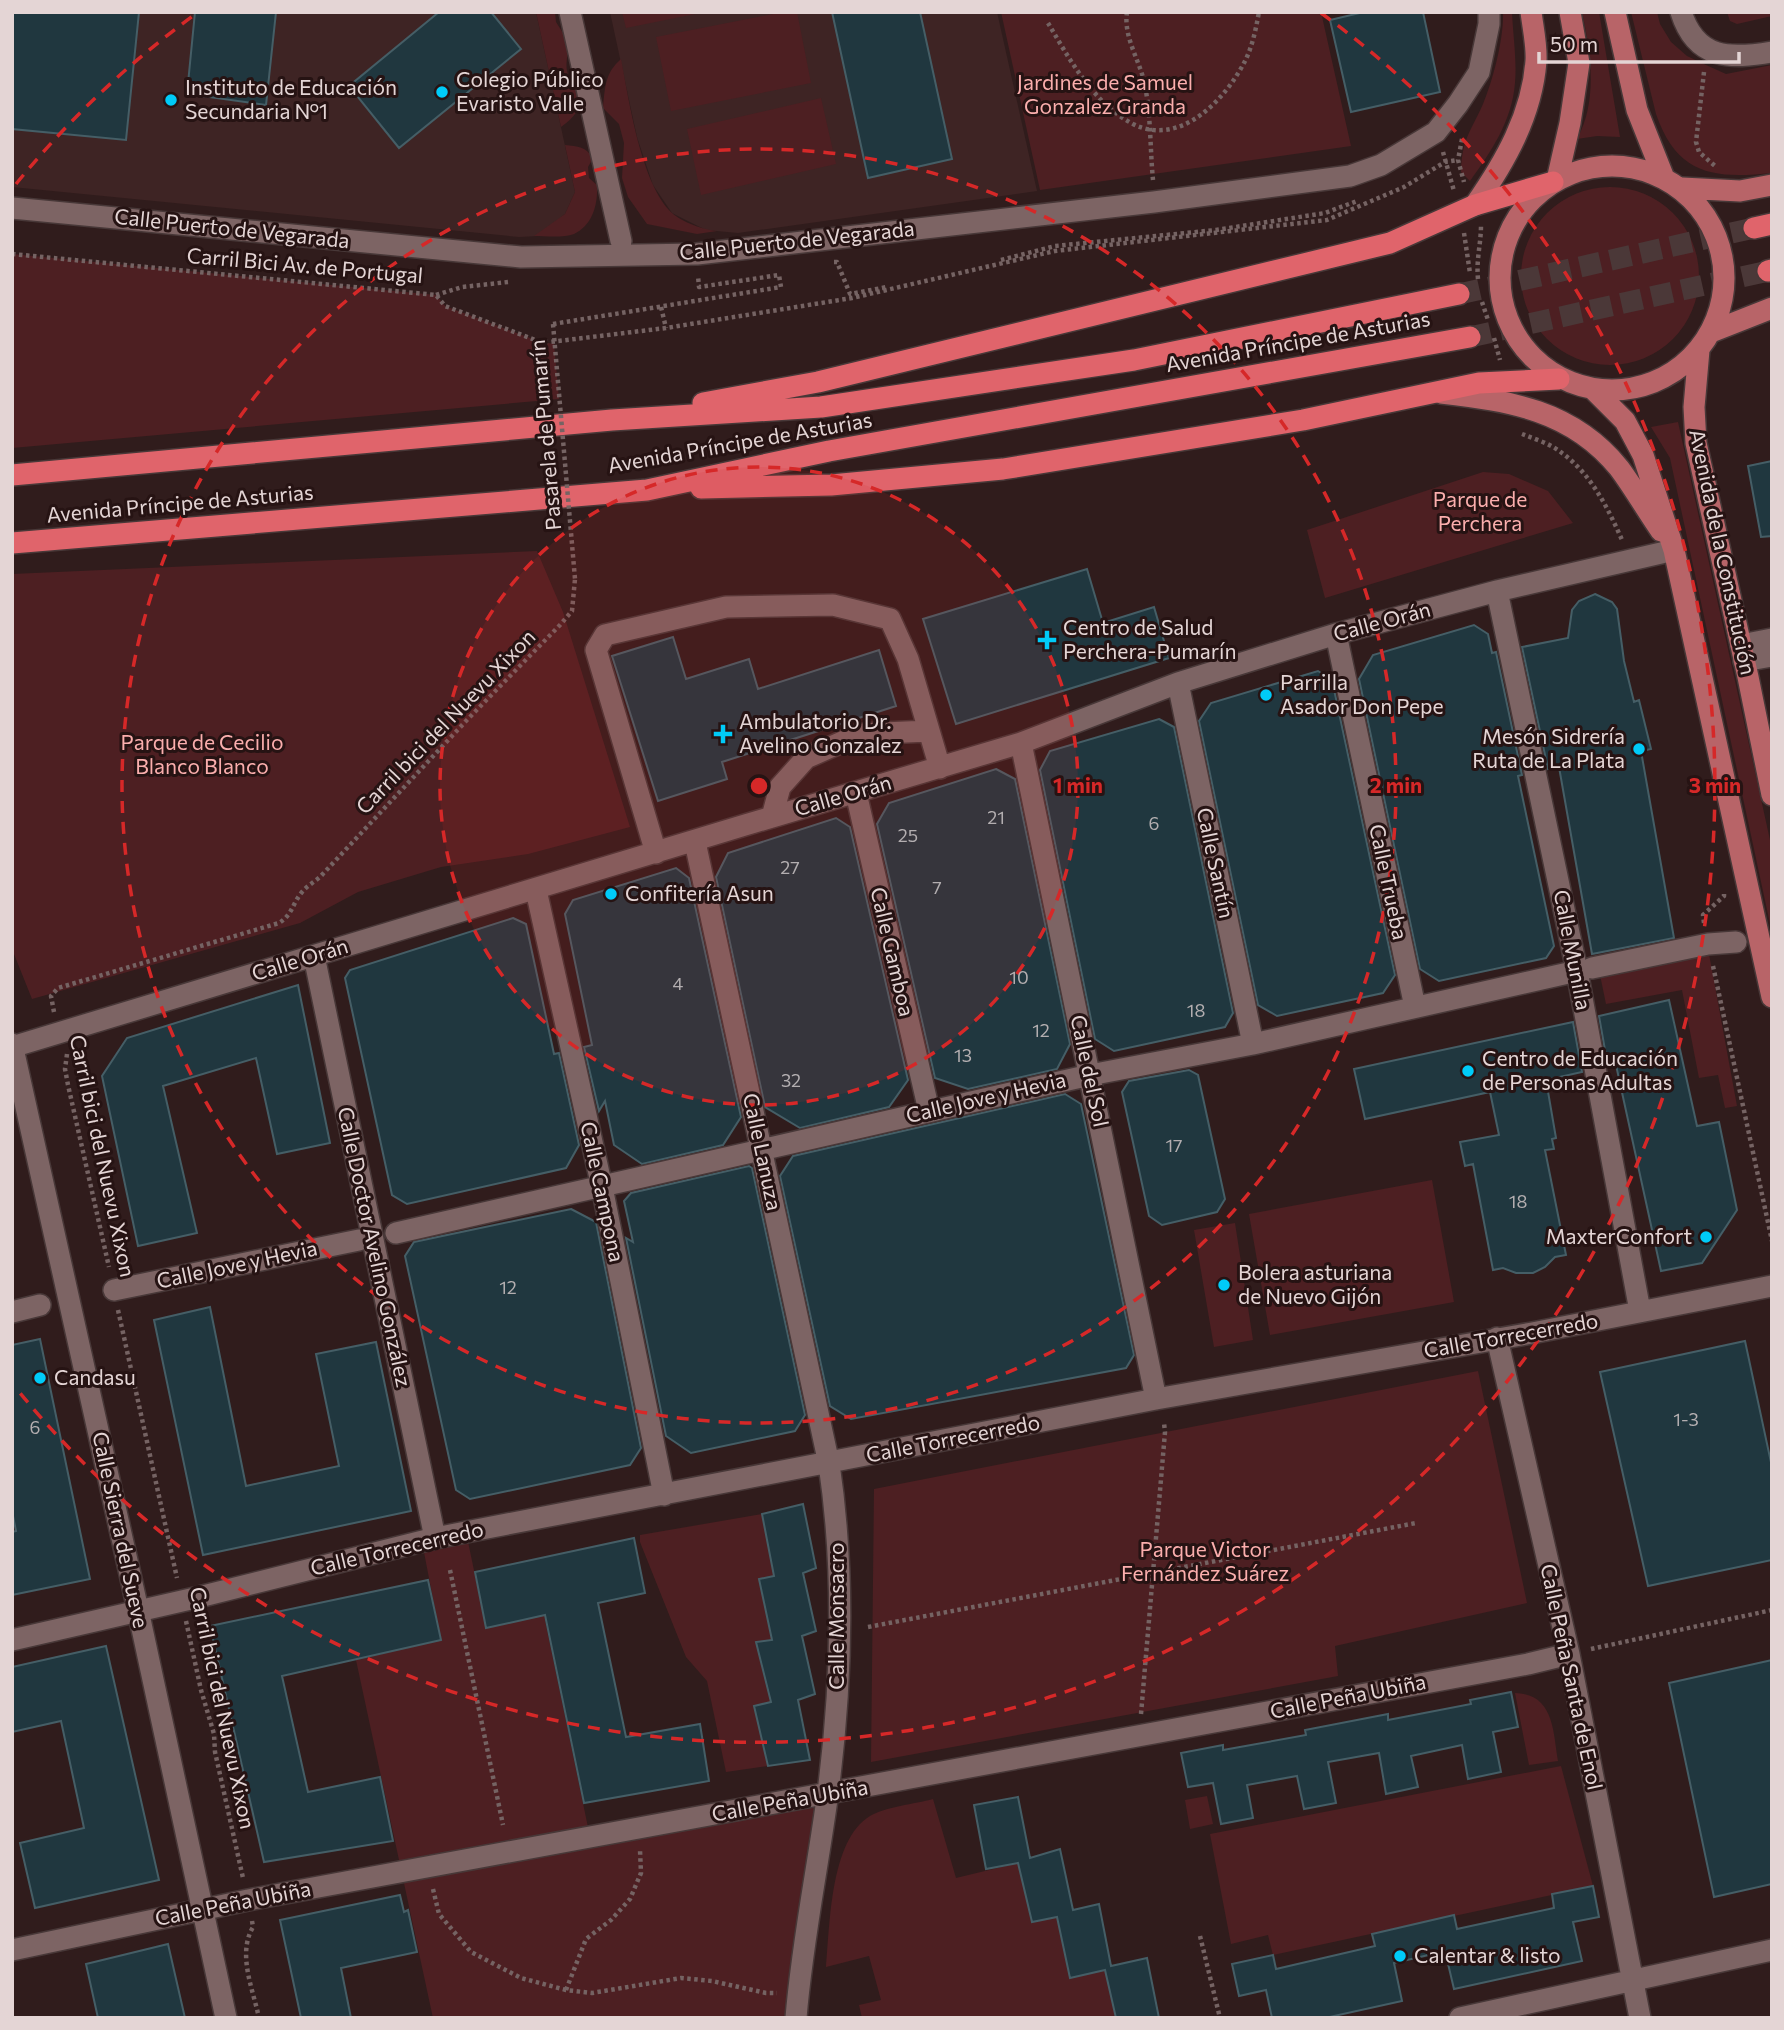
<svg xmlns="http://www.w3.org/2000/svg" width="1784" height="2030" font-family="Commissioner,sans-serif">
<style>
.built{fill:#3e2424}
.green{fill:#4d1f22}
.building{fill:#20373f;stroke:#455e66;stroke-width:2}
.lines{fill:none;stroke-linecap:round;stroke-linejoin:round}
.highway-tunnel{stroke:#4b3838;stroke-width:21;stroke-dasharray:21 10;stroke-linecap:butt}
.minor-casing{stroke:#483838;stroke-width:24}
.major-casing{stroke:#483838;stroke-width:24}
.highway-casing{stroke:#483838;stroke-width:24}
.path{stroke:#756363;stroke-width:4.5;stroke-dasharray:3.5 3.5;stroke-linecap:butt}
.minor{stroke:#7d6464;stroke-width:21}
.major{stroke:#b86468;stroke-width:21}
.highway{stroke:#e0646b;stroke-width:21}
.path-bridge{stroke:#756363;stroke-width:4.5;stroke-dasharray:3.5 3.5;stroke-linecap:butt}
.ring{fill:none;stroke:#d62828;stroke-width:3.5;stroke-dasharray:12 9}
.poi-dot{fill:#00cbf8;stroke:#261313;stroke-width:2.5}
.labels{text-anchor:middle;stroke-width:6;stroke-linejoin:round;paint-order:stroke}
.number-label{font-size:18px;fill:#b3aeb0}
.poi-label{font-size:21px;fill:#e4d5d5;stroke:#261313;text-anchor:start}
.park-label{font-size:21px;fill:#fbaead;stroke:#261313}
.street-label{font-size:21px;fill:#e4d5d5;stroke:#261313}
.centre{fill:#d62828;stroke:#261313;stroke-width:3.5}
.ring-label{font-size:21px;text-anchor:middle;font-weight:bold;fill:#d62828;stroke:#261313;stroke-width:6;stroke-linejoin:round;paint-order:stroke}
</style>
<rect width="100%" height="100%" fill="#301c1c"/>
<path class="built" d="M 12,12 L 536,12 L 575,192 L 565,214 L 538,236 L 519,237 L 12,187 Z
M 610,12 L 997,12 L 1037,191 L 738,233 L 706,230 L 672,213 L 653,185 L 637,137 Z"/>
<path class="green" d="M 536,12 L 555,12 L 556,22 L 568,41 C 568,69 560,69 581,92 C 581,109 575,117 561,127 Z
M 622,12 L 705,12 L 626,28 Z
M 783,12 L 797,12 L 811,83 L 671,111 L 656,37 Z
M 1001,12 L 1321,12 L 1351,146 L 1040,190 Z
M 1503,12 L 1512,12 C 1513,35 1517,61 1515,83 C 1512,121 1491,152 1470,181 L 1461,172 C 1462,139 1470,133 1483,104 C 1493,80 1504,38 1503,12 Z
M 1582,12 L 1599,12 L 1620,137 L 1597,136 L 1577,139 C 1598,101 1591,53 1582,12 Z
M 1631,12 L 1657,12 L 1660,24 L 1671,42 L 1687,56 L 1706,65 L 1726,74 L 1772,65 L 1772,173 C 1714,179 1677,175 1656,114 Z
M 1727,12 L 1772,12 L 1772,16 L 1737,24 L 1730,21 Z
M 621,59 C 629,100 641,184 672,213 C 682,222 704,230 717,231 L 697,234 L 647,224 L 628,197 L 622,178 L 624,143 L 619,124 L 603,108 C 605,87 605,73 621,59 Z
M 821,98 L 836,164 L 701,195 L 687,129 Z
M 565,145 C 578,146 586,147 593,158 L 588,167 L 589,178 L 597,185 C 598,204 593,225 574,234 C 564,238 545,236 534,236 L 565,214 L 575,192 Z
M1521 276a89 89 0 1 1 178 0a89 89 0 1 1-178 0Z
M 12,254 L 436,295 L 445,306 L 538,341 L 554,344 L 559,399 L 12,448 Z
M 1678,422 L 1772,849 L 1772,933 L 1670,458 L 1651,427 Z
M 1483,472 L 1509,474 L 1548,491 L 1573,523 L 1325,598 L 1307,530 Z
M 537,551 L 563,612 L 630,827 L 528,854 L 441,867 L 358,892 L 300,923 L 32,999 L 12,949 L 12,574 Z
M 1709,954 L 1737,1106 L 1725,1108 L 1718,1075 L 1699,1078 L 1682,990 L 1606,1004 L 1600,975 Z
M 1432,1180 L 1454,1302 L 1270,1335 L 1249,1214 Z
M 1235,1223 L 1253,1340 L 1214,1347 L 1194,1230 Z
M 1478,1371 L 1527,1603 L 1335,1646 L 1338,1676 L 871,1762 L 874,1489 Z
M 762,1514 L 774,1576 L 759,1580 L 772,1640 L 756,1643 L 771,1702 L 754,1706 L 768,1766 L 726,1772 L 707,1681 L 686,1657 L 640,1542 L 640,1535 Z
M 466,1532 L 486,1628 L 544,1615 L 590,1837 L 828,1794 L 795,2018 L 433,2018 L 356,1660 L 441,1640 L 422,1542 Z
M 1515,1693 C 1554,1694 1553,1731 1558,1761 L 1529,1765 Z
M 1561,1766 L 1593,1886 L 1273,1955 L 1268,1935 L 1231,1944 L 1210,1834 Z
M 1207,1796 L 1213,1824 L 1190,1829 L 1185,1800 Z
M 933,1799 L 956,1878 L 1018,1863 L 1032,1922 L 1057,1917 L 1070,1978 L 1105,1969 L 1116,2018 L 862,2018 L 859,2005 L 881,2000 L 869,1956 L 826,1967 C 830,1925 830,1840 870,1816 C 885,1807 915,1804 933,1799 Z"/>
<path class="building" d="M 12,12 L 139,12 L 126,140 L 12,129 Z
M 195,12 L 276,12 L 266,105 L 187,94 Z
M 439,12 L 491,12 L 521,49 L 399,148 L 349,86 Z
M 832,12 L 920,12 L 952,159 L 868,178 Z
M 1364,12 L 1423,12 L 1440,92 L 1351,112 L 1330,20 Z
M 1772,461 L 1772,536 L 1761,537 L 1748,466 Z
M 1087,569 L 1103,623 L 1154,607 L 1169,658 L 956,724 L 923,619 Z
M 1595,594 L 1612,602 L 1617,609 L 1624,661 L 1634,702 L 1639,700 L 1651,749 L 1641,751 L 1674,938 L 1592,954 L 1559,767 L 1548,769 L 1522,647 L 1568,638 L 1572,610 L 1579,601 Z
M 1474,625 L 1488,634 L 1492,653 L 1496,652 L 1522,775 L 1518,776 L 1554,946 L 1546,958 L 1439,981 L 1420,969 L 1359,679 L 1373,655 Z
M 673,637 L 686,679 L 749,659 L 758,689 L 879,650 L 896,706 L 722,762 L 727,779 L 658,801 L 612,656 Z
M 1318,671 L 1332,680 L 1395,975 L 1383,993 L 1277,1016 L 1258,1005 L 1199,721 L 1211,703 Z
M 1159,719 L 1174,727 L 1233,1013 L 1225,1027 L 1114,1051 L 1095,1039 L 1040,770 L 1050,751 Z
M 996,769 L 1015,779 L 1070,1044 L 1057,1069 L 968,1089 L 935,1078 L 877,824 L 889,803 Z
M 836,818 L 850,827 L 908,1080 L 889,1107 L 800,1128 L 765,1107 L 716,877 L 728,853 Z
M 676,868 L 689,878 L 741,1117 L 723,1145 L 642,1164 L 614,1145 L 605,1101 L 599,1111 L 584,1047 L 592,1045 L 565,914 L 573,900 Z
M 513,918 L 526,924 L 554,1054 L 559,1053 L 579,1145 L 566,1168 L 407,1204 L 392,1195 L 345,978 L 350,970 Z
M 298,985 L 330,1143 L 277,1154 L 256,1058 L 163,1086 L 197,1233 L 138,1246 L 102,1076 L 127,1038 Z
M 1669,1000 L 1697,1126 L 1719,1122 L 1737,1210 L 1702,1263 L 1661,1271 L 1616,1065 L 1608,1067 L 1599,1016 Z
M 1573,1022 L 1582,1072 L 1546,1080 L 1556,1138 L 1552,1139 L 1554,1149 L 1545,1150 L 1566,1255 L 1555,1257 L 1545,1267 L 1533,1273 L 1516,1273 L 1503,1268 L 1493,1270 L 1473,1164 L 1465,1166 L 1460,1142 L 1499,1135 L 1490,1092 L 1365,1119 L 1354,1069 Z
M 1189,1070 L 1198,1075 L 1225,1199 L 1217,1212 L 1162,1225 L 1149,1216 L 1122,1092 L 1129,1081 Z
M 1065,1094 L 1081,1104 L 1134,1355 L 1126,1368 L 851,1419 L 830,1406 L 780,1176 L 793,1156 Z
M 749,1166 L 752,1168 L 805,1415 L 795,1431 L 691,1453 L 666,1436 L 626,1238 L 633,1242 L 624,1201 L 631,1193 Z
M 571,1209 L 596,1222 L 641,1448 L 630,1465 L 470,1499 L 456,1490 L 405,1256 L 414,1242 Z
M 210,1307 L 246,1486 L 339,1466 L 316,1354 L 376,1342 L 411,1511 L 203,1555 L 154,1320 Z
M 40,1339 L 90,1579 L 12,1595 L 12,1532 L 16,1531 L 12,1511 L 12,1345 Z
M 1745,1341 L 1772,1467 L 1772,1560 L 1648,1586 L 1600,1372 Z
M 803,1504 L 816,1568 L 803,1573 L 816,1631 L 802,1636 L 815,1694 L 798,1700 L 810,1760 L 768,1766 L 754,1706 L 771,1702 L 756,1642 L 772,1640 L 759,1579 L 774,1576 L 762,1514 Z
M 634,1538 L 645,1593 L 598,1603 L 626,1737 L 700,1724 L 709,1781 L 584,1803 L 545,1615 L 486,1628 L 475,1572 Z
M 428,1580 L 441,1640 L 282,1676 L 308,1792 L 380,1777 L 393,1841 L 264,1862 L 210,1626 Z
M 106,1646 L 159,1880 L 35,1908 L 20,1843 L 84,1828 L 61,1721 L 12,1732 L 12,1667 Z
M 1772,1660 L 1772,1884 L 1714,1897 L 1669,1683 Z
M 1511,1692 L 1518,1727 L 1493,1732 L 1501,1772 L 1468,1779 L 1462,1745 L 1411,1756 L 1418,1787 L 1386,1794 L 1379,1753 L 1328,1762 L 1336,1803 L 1304,1809 L 1297,1776 L 1247,1785 L 1253,1818 L 1221,1824 L 1213,1783 L 1188,1787 L 1181,1753 L 1223,1745 L 1223,1750 L 1306,1735 L 1305,1730 L 1388,1714 L 1388,1720 L 1471,1704 L 1470,1700 Z
M 1018,1797 L 1030,1858 L 1060,1849 L 1073,1910 L 1099,1904 L 1111,1966 L 1147,1958 L 1159,2018 L 1116,2018 L 1105,1970 L 1070,1978 L 1057,1917 L 1032,1922 L 1018,1863 L 986,1869 L 974,1805 Z
M 1593,1886 L 1599,1917 L 1573,1922 L 1582,1961 L 1454,1989 L 1445,1951 L 1420,1957 L 1394,1963 L 1402,2001 L 1325,2018 L 1272,2018 L 1266,1990 L 1239,1996 L 1232,1964 L 1273,1955 L 1276,1969 L 1375,1946 L 1372,1934 L 1454,1915 L 1457,1929 L 1554,1908 L 1552,1894 Z
M 400,1895 L 404,1912 L 408,1910 L 417,1952 L 341,1968 L 351,2018 L 301,2018 L 280,1920 Z
M 168,1944 L 185,2018 L 98,2018 L 86,1964 Z"/>
<g class="lines">
<path class="highway-tunnel" d="M 1459,294 L 1754,228
M 1470,337 L 1768,271"/>
<defs>
<path id="minor" d="M 570,12 L 621,241
M 1681,12 C 1696,60 1730,59 1772,52
M 12,208 L 521,257 L 697,254 L 1154,202 L 1350,176 L 1381,165 L 1436,132 L 1458,104 L 1479,72 L 1489,24 L 1489,12
M 1497,591 L 1577,971 L 1640,1311
M 1336,634 L 1415,1007
M 1741,645 L 1772,639
M 1744,661 L 1772,656
M 1178,683 L 1253,1044
M 1021,743 L 1156,1399
M 856,793 L 929,1111
M 772,817 L 780,787 L 806,758 L 860,734 L 929,731
M 695,842 L 829,1464 C 845,1572 842,1683 828,1792 C 818,1867 802,1942 796,2018
M 656,853 L 596,650 L 605,635 L 726,607 L 833,605 L 890,619 L 908,659 L 940,768
M 536,890 L 602,1187 L 664,1495
M 314,956 L 435,1538
M 1592,968 L 1708,944 L 1736,942
M 12,1044 L 138,1610 L 226,2018
M 12,1047 L 745,825 L 1021,743 L 1178,683 L 1336,634 L 1497,591 L 1674,550
M 396,1233 L 1090,1075 L 1253,1044 L 1577,971
M 114,1290 L 359,1240
M 12,1312 L 40,1305
M 1497,1338 L 1569,1654 L 1640,2018
M 12,1640 L 195,1598 L 435,1538 L 1156,1399 L 1532,1333 L 1772,1286
M 12,1950 L 248,1900 L 1528,1664 L 1569,1654
M 1460,2018 L 1772,1950"/>
<path id="major" d="M 1615,12 L 1637,110 L 1664,178
M1500 278a112 112 0 1 1 224 0a112 112 0 1 1-224 0Z
M 1557,180 L 1570,123 L 1579,63 L 1570,12
M 1682,188 L 1740,191 L 1772,185
M 1475,205 C 1505,162 1532,115 1536,61 C 1537,46 1533,28 1531,12
M 1711,332 L 1772,308
M 1699,350 L 1694,407 L 1696,443 L 1748,677 L 1772,795
M 1594,390 L 1625,421 L 1643,455 L 1674,550 L 1772,997
M 1441,393 C 1510,401 1572,410 1619,468 C 1634,488 1647,511 1661,531"/>
<path id="highway" d="M 1754,228 L 1772,224
M 1768,271 L 1772,270
M 703,403 L 818,382 L 1390,243 L 1475,205 L 1553,182
M 12,475 L 612,420 L 821,407 L 1134,360 L 1459,294
M 701,488 L 831,485 L 1003,469 L 1303,420 L 1479,383 L 1559,379
M 12,543 L 647,490 L 829,451 L 1470,337"/>
</defs>
<use href="#minor" class="minor-casing"/>
<use href="#major" class="major-casing"/>
<use href="#highway" class="highway-casing"/>
<path class="path" d="M 1127,12 C 1123,38 1141,62 1145,86 C 1151,116 1150,149 1153,180
M 1048,23 C 1070,60 1093,103 1133,124 C 1181,148 1227,98 1246,59 C 1253,44 1256,28 1259,12
M 1704,72 L 1696,142 L 1699,152 L 1715,166
M 1462,139 L 1458,160 L 1464,182
M 1443,152 L 1454,191
M 1464,233 L 1470,273
M 12,254 L 436,295 L 445,306 L 538,341 L 550,342 L 666,328 L 852,298 L 1055,251 L 1327,220 L 1404,187 L 1445,162 L 1458,160
M 1001,260 L 1055,246 L 1216,230 L 1325,213 L 1357,201
M 834,262 L 837,262 L 850,294 L 887,287
M 1478,279 C 1476,260 1481,244 1481,225
M 436,295 L 462,287 L 508,282
M 1482,302 L 1488,320
M 661,307 L 666,328
M 553,324 L 781,287 L 779,275 L 699,287 L 698,276
M 1494,338 L 1500,360
M 1522,434 C 1535,439 1551,444 1562,453 C 1591,474 1608,508 1622,540
M 1704,923 L 1703,915 L 1724,896 L 1724,892
M 1713,966 L 1772,1241
M 54,1012 L 51,996 L 58,988 L 279,923 C 293,914 292,904 302,892 C 307,886 314,882 320,877 L 466,721 L 560,625 L 572,611 L 575,579
M 67,1054 L 65,1069 L 68,1085 L 109,1267
M 118,1310 L 177,1578
M 450,1570 L 503,1825
M 186,1621 L 201,1690 L 214,1734 L 215,1752 L 243,1878
M 868,1627 L 1416,1523
M 1591,1649 L 1772,1610
M 1141,1714 L 1165,1432 L 1164,1423
M 433,1889 L 439,1914 L 471,1952 L 521,1978 L 566,1990 L 592,1993 L 681,1978 L 712,1981 L 766,1993 L 777,1993
M 252,1921 L 253,1927 C 237,1954 253,1989 259,2018
M 1200,1936 L 1220,2018
M 566,1990 L 586,1939 L 611,1920 L 630,1899 L 641,1873 L 640,1850"/>
<use href="#minor" class="minor"/>
<use href="#major" class="major"/>
<use href="#highway" class="highway"/>
<path class="path-bridge" d="M 553,324 L 575,579"/>
</g>
<circle cx="759" cy="786" r="319" fill="#d62828" fill-opacity=".12"/>
<g class="ring">
<circle cx="759" cy="786" r="319"/>
<circle cx="759" cy="786" r="637"/>
<path d="M16 184A956 956 0 0 1 197 13M1321 13A956 956 0 1 1 16 1388"/>
</g>
<g class="poi-dot">
<circle cx="442" cy="92" r="7"/>
<circle cx="171" cy="100" r="7"/>
<path d="M1043.5 629.5h7v7h7v7h-7v7h-7v-7h-7v-7h7z"/>
<circle cx="1266" cy="695" r="7"/>
<path d="M719.5 723.5h7v7h7v7h-7v7h-7v-7h-7v-7h7z"/>
<circle cx="1639" cy="749" r="7"/>
<circle cx="611" cy="894" r="7"/>
<circle cx="1468" cy="1071" r="7"/>
<circle cx="1706" cy="1237" r="7"/>
<circle cx="1224" cy="1285" r="7"/>
<circle cx="40" cy="1378" r="7"/>
<circle cx="1400" cy="1956" r="7"/>
</g>
<g class="labels">
<g class="number-label">
<text x="996" y="824">21</text>
<text x="1154" y="830">6</text>
<text x="908" y="842">25</text>
<text x="790" y="874">27</text>
<text x="937" y="894">7</text>
<text x="1019" y="984">10</text>
<text x="678" y="990">4</text>
<text x="1196" y="1017">18</text>
<text x="1041" y="1037">12</text>
<text x="963" y="1062">13</text>
<text x="791" y="1087">32</text>
<text x="1174" y="1152">17</text>
<text x="1518" y="1208">18</text>
<text x="508" y="1294">12</text>
<text x="1686" y="1426">1-3</text>
<text x="35" y="1434">6</text>
</g>
<g class="poi-label">
<text x="456" y="87">Colegio Público<tspan x="456" dy="24">Evaristo Valle</tspan></text>
<text x="185" y="95">Instituto de Educación<tspan x="185" dy="24">Secundaria Nº1</tspan></text>
<text x="1063" y="635">Centro de Salud<tspan x="1063" dy="24">Perchera-Pumarín</tspan></text>
<text x="1280" y="690">Parrilla<tspan x="1280" dy="24">Asador Don Pepe</tspan></text>
<text x="739" y="729">Ambulatorio Dr.<tspan x="739" dy="24">Avelino Gonzalez</tspan></text>
<text x="1625" y="744" text-anchor="end">Mesón Sidrería<tspan x="1625" dy="24">Ruta de La Plata</tspan></text>
<text x="625" y="901">Confitería Asun</text>
<text x="1482" y="1066">Centro de Educación<tspan x="1482" dy="24">de Personas Adultas</tspan></text>
<text x="1692" y="1244" text-anchor="end">MaxterConfort</text>
<text x="1238" y="1280">Bolera asturiana<tspan x="1238" dy="24">de Nuevo Gijón</tspan></text>
<text x="54" y="1385">Candasu</text>
<text x="1414" y="1963">Calentar &amp; listo</text>
</g>
<g class="park-label">
<text x="1105" y="90">Jardines de Samuel<tspan x="1105" dy="24">Gonzalez Granda</tspan></text>
<text x="1480" y="507">Parque de<tspan x="1480" dy="24">Perchera</tspan></text>
<text x="202" y="750">Parque de Cecilio<tspan x="202" dy="24">Blanco Blanco</tspan></text>
<text x="1205" y="1557">Parque Victor<tspan x="1205" dy="24">Fernández Suárez</tspan></text>
</g>
<g class="street-label">
<text transform="translate(232 229) rotate(6)" y="7">Calle Puerto de Vegarada</text>
<text transform="translate(797 241) rotate(-6)" y="7">Calle Puerto de Vegarada</text>
<text transform="translate(305 266) rotate(5)" y="7">Carril Bici Av. de Portugal</text>
<text transform="translate(1298 342) rotate(-10)" y="7">Avenida Príncipe de Asturias</text>
<text transform="translate(546 435) rotate(-95)" y="7">Pasarela de Pumarín</text>
<text transform="translate(740 443) rotate(-10)" y="7">Avenida Príncipe de Asturias</text>
<text transform="translate(180 504) rotate(-5)" y="7">Avenida Príncipe de Asturias</text>
<text transform="translate(1722 552) rotate(78)" y="7">Avenida de la Constitución</text>
<text transform="translate(1382 622) rotate(-15)" y="7">Calle Orán</text>
<text transform="translate(446 722) rotate(-46)" y="7">Carril bici del Nuevu Xixon</text>
<text transform="translate(843 796) rotate(-16)" y="7">Calle Orán</text>
<text transform="translate(1215 863) rotate(78)" y="7">Calle Santín</text>
<text transform="translate(1388 882) rotate(78)" y="7">Calle Trueba</text>
<text transform="translate(1572 950) rotate(79)" y="7">Calle Munilla</text>
<text transform="translate(892 952) rotate(77)" y="7">Calle Gamboa</text>
<text transform="translate(300 960) rotate(-17)" y="7">Calle Orán</text>
<text transform="translate(1089 1071) rotate(78)" y="7">Calle del Sol</text>
<text transform="translate(986 1098) rotate(-13)" y="7">Calle Jove y Hevia</text>
<text transform="translate(762 1152) rotate(78)" y="7">Calle Lanuza</text>
<text transform="translate(102 1156) rotate(78)" y="7">Carril bici del Nuevu Xixon</text>
<text transform="translate(602 1192) rotate(78)" y="7">Calle Campona</text>
<text transform="translate(374 1247) rotate(78)" y="7">Calle Doctor Avelino González</text>
<text transform="translate(237 1265) rotate(-12)" y="7">Calle Jove y Hevia</text>
<text transform="translate(1511 1336) rotate(-10)" y="7">Calle Torrecerredo</text>
<text transform="translate(953 1439) rotate(-11)" y="7">Calle Torrecerredo</text>
<text transform="translate(120 1530) rotate(78)" y="7">Calle Sierra del Sueve</text>
<text transform="translate(397 1549) rotate(-13)" y="7">Calle Torrecerredo</text>
<text transform="translate(837 1616) rotate(-90)" y="7">Calle Monsacro</text>
<text transform="translate(1571 1677) rotate(78)" y="7">Calle Peña Santa de Enol</text>
<text transform="translate(1348 1697) rotate(-11)" y="7">Calle Peña Ubiña</text>
<text transform="translate(222 1708) rotate(78)" y="7">Carril bici del Nuevu Xixon</text>
<text transform="translate(790 1801) rotate(-10)" y="7">Calle Peña Ubiña</text>
<text transform="translate(233 1904) rotate(-11)" y="7">Calle Peña Ubiña</text>
</g>
</g>
<circle cx="759" cy="786" r="10" class="centre"/>
<g class="ring-label">
<text x="1078" y="793">1 min</text>
<text x="1396" y="793">2 min</text>
<text x="1715" y="793">3 min</text>
</g>
<rect width="1784" height="2030" fill="none" stroke="#e4d5d5" stroke-width="28"/>
<path d="M1539 52v10h200v-10" fill="none" stroke="#e4d5d5" stroke-width="3.5"/>
<text x="1550" y="52" font-size="21" fill="#e4d5d5" stroke="#261313" stroke-width="5" paint-order="stroke">50 m</text>
</svg>
